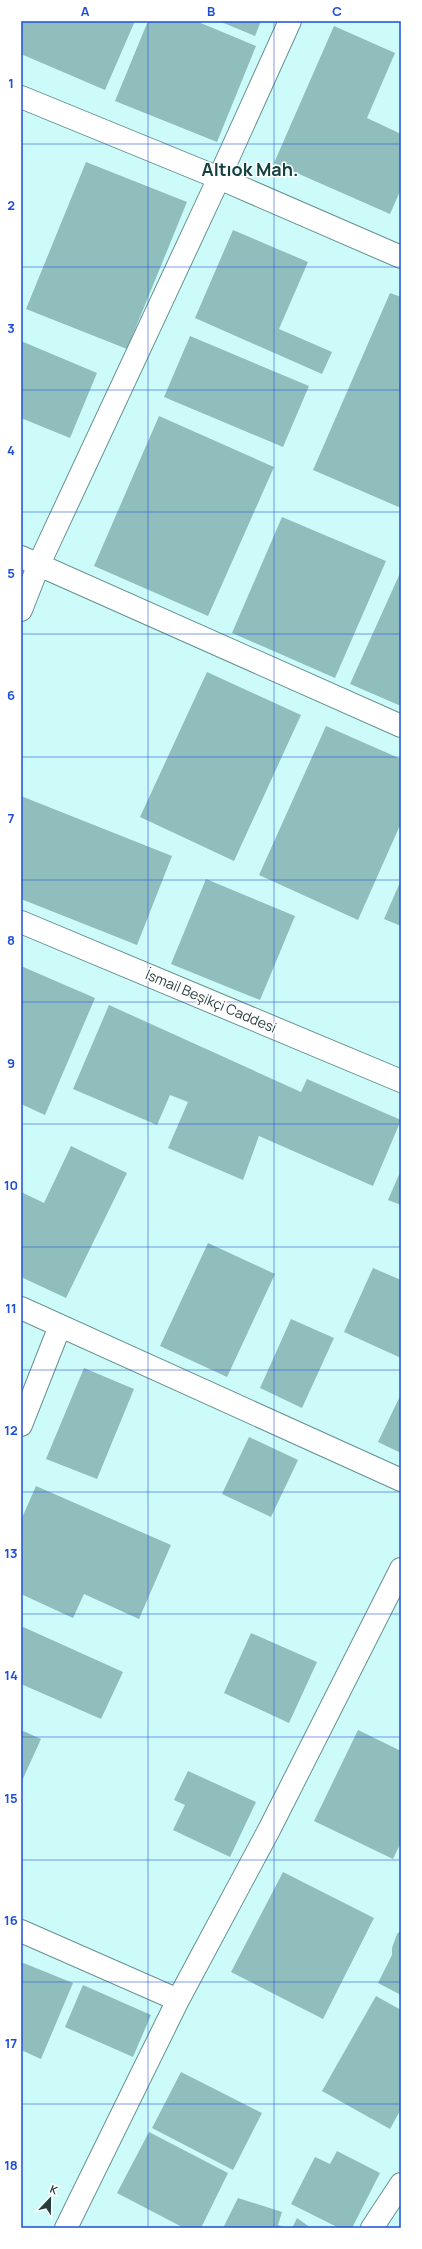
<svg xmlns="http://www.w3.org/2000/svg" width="422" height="2249" font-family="Manrope,sans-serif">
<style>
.building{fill:#90bebd}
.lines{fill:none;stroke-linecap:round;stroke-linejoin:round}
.street-casing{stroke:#669291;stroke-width:24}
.secondary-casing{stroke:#669291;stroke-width:24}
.street{stroke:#fff;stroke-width:22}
.secondary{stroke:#fff;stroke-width:22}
.grid{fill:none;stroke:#1d4ed8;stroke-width:1;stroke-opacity:0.55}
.labels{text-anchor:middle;stroke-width:3;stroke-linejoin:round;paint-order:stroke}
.street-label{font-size:14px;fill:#293c3c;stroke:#fff}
.district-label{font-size:18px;font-weight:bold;fill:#154241;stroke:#fff}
.neatline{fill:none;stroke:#1d4ed8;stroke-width:1.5}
.grid-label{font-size:13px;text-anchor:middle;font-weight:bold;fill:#1d4ed8}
</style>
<rect width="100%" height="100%" fill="#ccfbf9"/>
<path class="building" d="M 21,21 L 135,21 L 105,90 L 21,54 Z
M 148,21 L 196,21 L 256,46 L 217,142 L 115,101 Z
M 219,21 L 261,21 L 255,36 Z
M 334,26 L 395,53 L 367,118 L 401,134 L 401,189 L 390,214 L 274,163 Z
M 86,162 L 187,202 L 127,349 L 26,309 Z
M 233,230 L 308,262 L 279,329 L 332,352 L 322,374 L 195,318 Z
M 390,293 L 401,297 L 401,508 L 313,470 Z
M 190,336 L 309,386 L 283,447 L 164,397 Z
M 21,341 L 97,373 L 70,438 L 21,418 Z
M 159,416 L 274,467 L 208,616 L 94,566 Z
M 282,517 L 386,561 L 335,678 L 232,633 Z
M 401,571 L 401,706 L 350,684 Z
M 207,672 L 301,715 L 234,861 L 140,817 Z
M 326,726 L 401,759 L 401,823 L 358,920 L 259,875 Z
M 21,796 L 172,856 L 137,945 L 21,899 Z
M 206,879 L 295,916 L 260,1000 L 171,964 Z
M 401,880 L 401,926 L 384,919 Z
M 21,966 L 95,998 L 45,1115 L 21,1104 Z
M 109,1005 L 301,1092 L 307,1079 L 401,1120 L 373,1186 L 259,1136 L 243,1180 L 168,1148 L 188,1102 L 170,1095 L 157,1125 L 73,1089 Z
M 71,1146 L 127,1173 L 66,1298 L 21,1277 L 21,1192 L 44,1203 Z
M 401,1170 L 401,1205 L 388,1200 Z
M 208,1243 L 275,1274 L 227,1377 L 160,1346 Z
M 373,1268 L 401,1280 L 401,1358 L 344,1332 Z
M 291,1319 L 334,1338 L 302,1408 L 260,1388 Z
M 84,1368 L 134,1389 L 97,1479 L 46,1459 Z
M 401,1394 L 401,1453 L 378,1442 Z
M 249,1437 L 298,1460 L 271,1517 L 222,1494 Z
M 36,1486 L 171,1545 L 139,1619 L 84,1594 L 73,1618 L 21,1594 L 21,1520 Z
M 21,1626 L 123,1672 L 101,1719 L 21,1684 Z
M 251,1633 L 317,1662 L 289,1723 L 224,1693 Z
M 21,1730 L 41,1739 L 21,1783 Z
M 358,1730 L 401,1751 L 401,1842 L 393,1859 L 314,1821 Z
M 188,1771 L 256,1802 L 230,1857 L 173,1830 L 185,1805 L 174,1800 Z
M 283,1872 L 374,1918 L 323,2019 L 231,1972 Z
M 401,1930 L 401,1995 L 378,1983 L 392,1955 L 392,1948 L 397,1934 Z
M 21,1962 L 73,1983 L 41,2059 L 21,2050 Z
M 83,1985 L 151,2015 L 133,2057 L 65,2027 Z
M 376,1996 L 401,2010 L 401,2109 L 390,2129 L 322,2091 Z
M 181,2072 L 262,2113 L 233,2170 L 152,2128 Z
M 149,2132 L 228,2173 L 201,2228 L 184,2228 L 117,2193 Z
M 337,2151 L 380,2173 L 352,2228 L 339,2228 L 291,2204 L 315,2157 L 330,2164 Z
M 238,2198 L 282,2212 L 278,2225 L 287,2228 L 223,2228 Z
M 297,2218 L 311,2228 L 292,2228 Z"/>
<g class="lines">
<defs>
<path id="street" d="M 21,97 L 219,178 L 401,257
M 21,557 L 401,726
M 21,610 L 39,564 L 219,178 L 290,21
M 21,1308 L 401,1480
M 21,1425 L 60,1326
M 21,1931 L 178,2000
M 66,2228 L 178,2000 L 270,1828 L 401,1569
M 372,2228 L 401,2184"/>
<path id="secondary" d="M 21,922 L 401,1081"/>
</defs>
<use href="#street" class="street-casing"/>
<use href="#secondary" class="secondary-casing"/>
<use href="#street" class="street"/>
<use href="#secondary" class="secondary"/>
</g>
<path class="grid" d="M 148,21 L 148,2228M 274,21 L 274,2228M 21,144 L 401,144M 21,267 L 401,267M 21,390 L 401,390M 21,512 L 401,512M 21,634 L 401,634M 21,757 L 401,757M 21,880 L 401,880M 21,1002 L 401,1002M 21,1124 L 401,1124M 21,1247 L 401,1247M 21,1370 L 401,1370M 21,1492 L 401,1492M 21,1614 L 401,1614M 21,1737 L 401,1737M 21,1860 L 401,1860M 21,1982 L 401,1982M 21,2104 L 401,2104"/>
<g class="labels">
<g class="street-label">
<text transform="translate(211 1001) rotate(23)" y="5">İsmail Beşikçi Caddesi</text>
</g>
<g class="district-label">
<text x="250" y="176">Altıok Mah.</text>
</g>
</g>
<rect width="422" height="2249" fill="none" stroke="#ffffff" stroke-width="44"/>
<g transform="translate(50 2199) rotate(22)" stroke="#ffffff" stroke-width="3" paint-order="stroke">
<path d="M0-3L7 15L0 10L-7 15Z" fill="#293c3c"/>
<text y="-6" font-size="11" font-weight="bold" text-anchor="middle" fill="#293c3c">K</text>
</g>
<rect x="22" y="22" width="378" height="2205" class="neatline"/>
<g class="grid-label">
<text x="85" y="16">A</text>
<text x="211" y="16">B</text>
<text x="337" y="16">C</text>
<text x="11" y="88">1</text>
<text x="11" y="210">2</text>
<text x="11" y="333">3</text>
<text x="11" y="455">4</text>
<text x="11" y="578">5</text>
<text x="11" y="700">6</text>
<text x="11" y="823">7</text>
<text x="11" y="945">8</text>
<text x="11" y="1068">9</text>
<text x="11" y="1190">10</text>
<text x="11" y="1313">11</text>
<text x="11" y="1435">12</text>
<text x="11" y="1558">13</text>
<text x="11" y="1680">14</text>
<text x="11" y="1803">15</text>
<text x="11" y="1925">16</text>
<text x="11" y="2048">17</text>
<text x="11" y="2170">18</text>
</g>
</svg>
